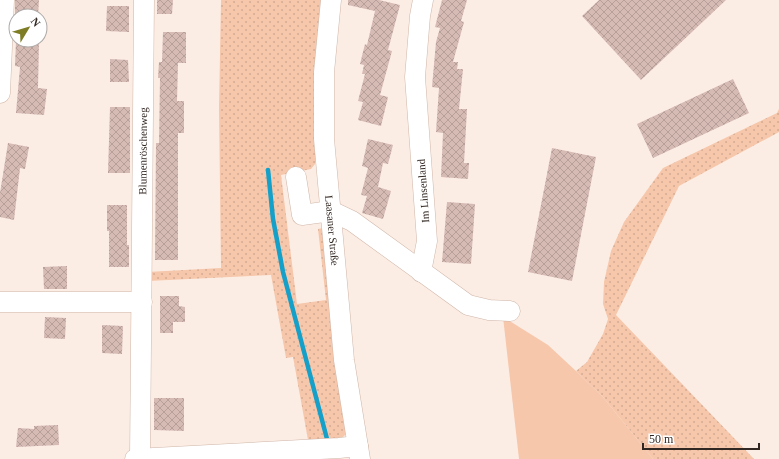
<svg xmlns="http://www.w3.org/2000/svg" width="779" height="459" font-family="Georgia,serif">
<style>
.grass{fill:url(#grass-dots)}
.garden{fill:#f6c7ab}
.lines{fill:none;stroke-linecap:round;stroke-linejoin:round}
.stream{stroke:#14a0c8;stroke-width:4.5}
.building{fill:url(#building-cross-hatch)}
.minor-casing{stroke:#cfb6a9;stroke-width:21}
.minor{stroke:#fff;stroke-width:20}
.labels{text-anchor:middle;stroke-width:4;stroke-linejoin:round;paint-order:stroke}
.street-label{font-size:11px;fill:#322823;stroke:#fff}
</style>
<defs>
<pattern id="grass-dots" width="8" height="8" patternUnits="userSpaceOnUse"><rect width="8" height="8" fill="#f6c7ab"/><path d="M2 2h.1M6 6h.1" fill="none" stroke="#d3ab93" stroke-width="1.8" stroke-linecap="round"/></pattern>
<pattern id="building-cross-hatch" width="8" height="8" patternUnits="userSpaceOnUse"><rect width="8" height="8" fill="#d6bab4"/><path d="M0 0l8 8M0 8l8-8" fill="none" stroke="#b8a09a"/></pattern>
</defs>
<rect width="100%" height="100%" fill="#fcede4"/>
<path class="grass" d="M 221,0 L 324,0 L 317,153 L 315,164 L 311,169 L 281,175 L 297,304 L 326,300 L 318,229 L 323,228 L 346,434 L 341,439 L 308,440 L 293,357 L 286,358 L 271,275 L 148,281 L 147,272 L 221,268 L 219,108 Z
M 779,109 L 779,132 L 679,186 L 616,315 L 754,459 L 653,459 L 603,397 L 576,371 L 587,362 L 603,334 L 608,319 L 603,304 L 604,282 L 611,251 L 624,222 L 663,168 L 777,113 Z"/>
<path class="garden" d="M 503,317 L 548,345 L 576,371 L 603,397 L 653,459 L 519,459 Z"/>
<g class="lines">
<path class="stream" d="M 268,170 L 273,219 L 283,272 L 327,439"/>
</g>
<path class="building" d="M 15,0 L 39,0 L 38,16 L 15,16 Z
M 157,0 L 173,0 L 172,14 L 157,14 Z
M 348,0 L 379,0 L 400,5 L 388,50 L 392,51 L 380,95 L 388,97 L 381,126 L 358,120 L 363,102 L 358,101 L 365,74 L 362,74 L 364,65 L 360,64 L 365,44 L 367,45 L 375,11 L 348,5 Z
M 442,0 L 467,0 L 461,21 L 464,22 L 453,62 L 458,62 L 457,69 L 463,69 L 459,109 L 467,109 L 464,163 L 469,163 L 468,179 L 441,177 L 443,133 L 436,132 L 439,88 L 432,87 L 436,42 L 440,28 L 435,27 Z
M 599,0 L 726,0 L 641,80 L 582,16 Z
M 107,6 L 129,6 L 129,32 L 106,31 Z
M 163,32 L 186,32 L 186,63 L 178,63 L 177,101 L 184,101 L 184,133 L 178,133 L 178,260 L 155,260 L 156,143 L 159,143 L 160,78 L 158,78 L 159,62 L 162,62 Z
M 16,41 L 39,42 L 38,88 L 47,89 L 44,115 L 16,113 L 20,67 L 15,66 Z
M 110,59 L 128,60 L 129,82 L 110,82 Z
M 733,79 L 749,113 L 653,158 L 637,124 Z
M 110,107 L 130,107 L 130,173 L 108,173 Z
M 368,139 L 393,145 L 388,164 L 383,163 L 378,187 L 391,191 L 383,219 L 362,213 L 367,196 L 361,195 L 368,168 L 362,166 Z
M 8,143 L 29,147 L 25,169 L 20,168 L 14,220 L 0,217 L 0,193 Z
M 552,148 L 596,157 L 572,281 L 528,272 Z
M 447,202 L 475,204 L 471,264 L 442,262 Z
M 107,205 L 127,205 L 127,245 L 129,245 L 129,267 L 109,267 L 109,231 L 107,231 Z
M 67,266 L 67,289 L 44,289 L 43,267 Z
M 160,296 L 179,296 L 179,306 L 185,307 L 185,322 L 173,322 L 173,333 L 160,333 Z
M 45,317 L 66,318 L 65,339 L 44,338 Z
M 102,325 L 123,326 L 122,354 L 102,353 Z
M 154,398 L 184,398 L 184,431 L 154,430 Z
M 58,425 L 59,445 L 16,447 L 18,428 L 34,429 L 34,426 Z"/>
<g class="lines">
<defs>
<g id="minor">
<path id="s1" d="M 331,0 L 324,72 L 324,139 L 344,360 L 360,459"/>
<path d="M 0,93 L 4,0"/>
<path d="M 296,177 L 302,215 L 331,211 L 352,221 L 468,305 L 489,310 L 510,311"/>
<path d="M 421,272 L 427,241 L 415,77 L 420,16 L 423,0"/>
<path d="M 0,302 L 142,302"/>
<path d="M 135,459 L 339,448 L 358,446"/>
<path id="s2" d="M 140,459 L 144,0"/>
</g>
</defs>
<use href="#minor" class="minor-casing"/>
<use href="#minor" class="minor"/>
</g>
<g class="labels">
<g class="street-label">
<text dy="4" stroke="none"><textPath href="#s2" startOffset="308">Blumenröschenweg</textPath></text>
<text transform="translate(423 191) rotate(-94)" y="4">Im Linsenland</text>
<text dy="4" stroke="none"><textPath href="#s1" startOffset="231">Laasaner Straße</textPath></text>
</g>
</g>
<g transform="translate(28 28) rotate(52)"><circle r="19" fill="#ffffff" stroke="#ada9a7"/>
<path d="M0-3L7 15L0 10L-7 15Z" fill="#7e7d25"/>
<text y="-6" font-size="11" font-weight="bold" text-anchor="middle" fill="#322823">N</text>
</g>
<path d="M643 443v6h116v-6" fill="none" stroke="#322823" stroke-width="2"/>
<text x="649" y="443" font-size="12" fill="#322823" stroke="#ffffff" stroke-width="3" paint-order="stroke">50 m</text>
</svg>
